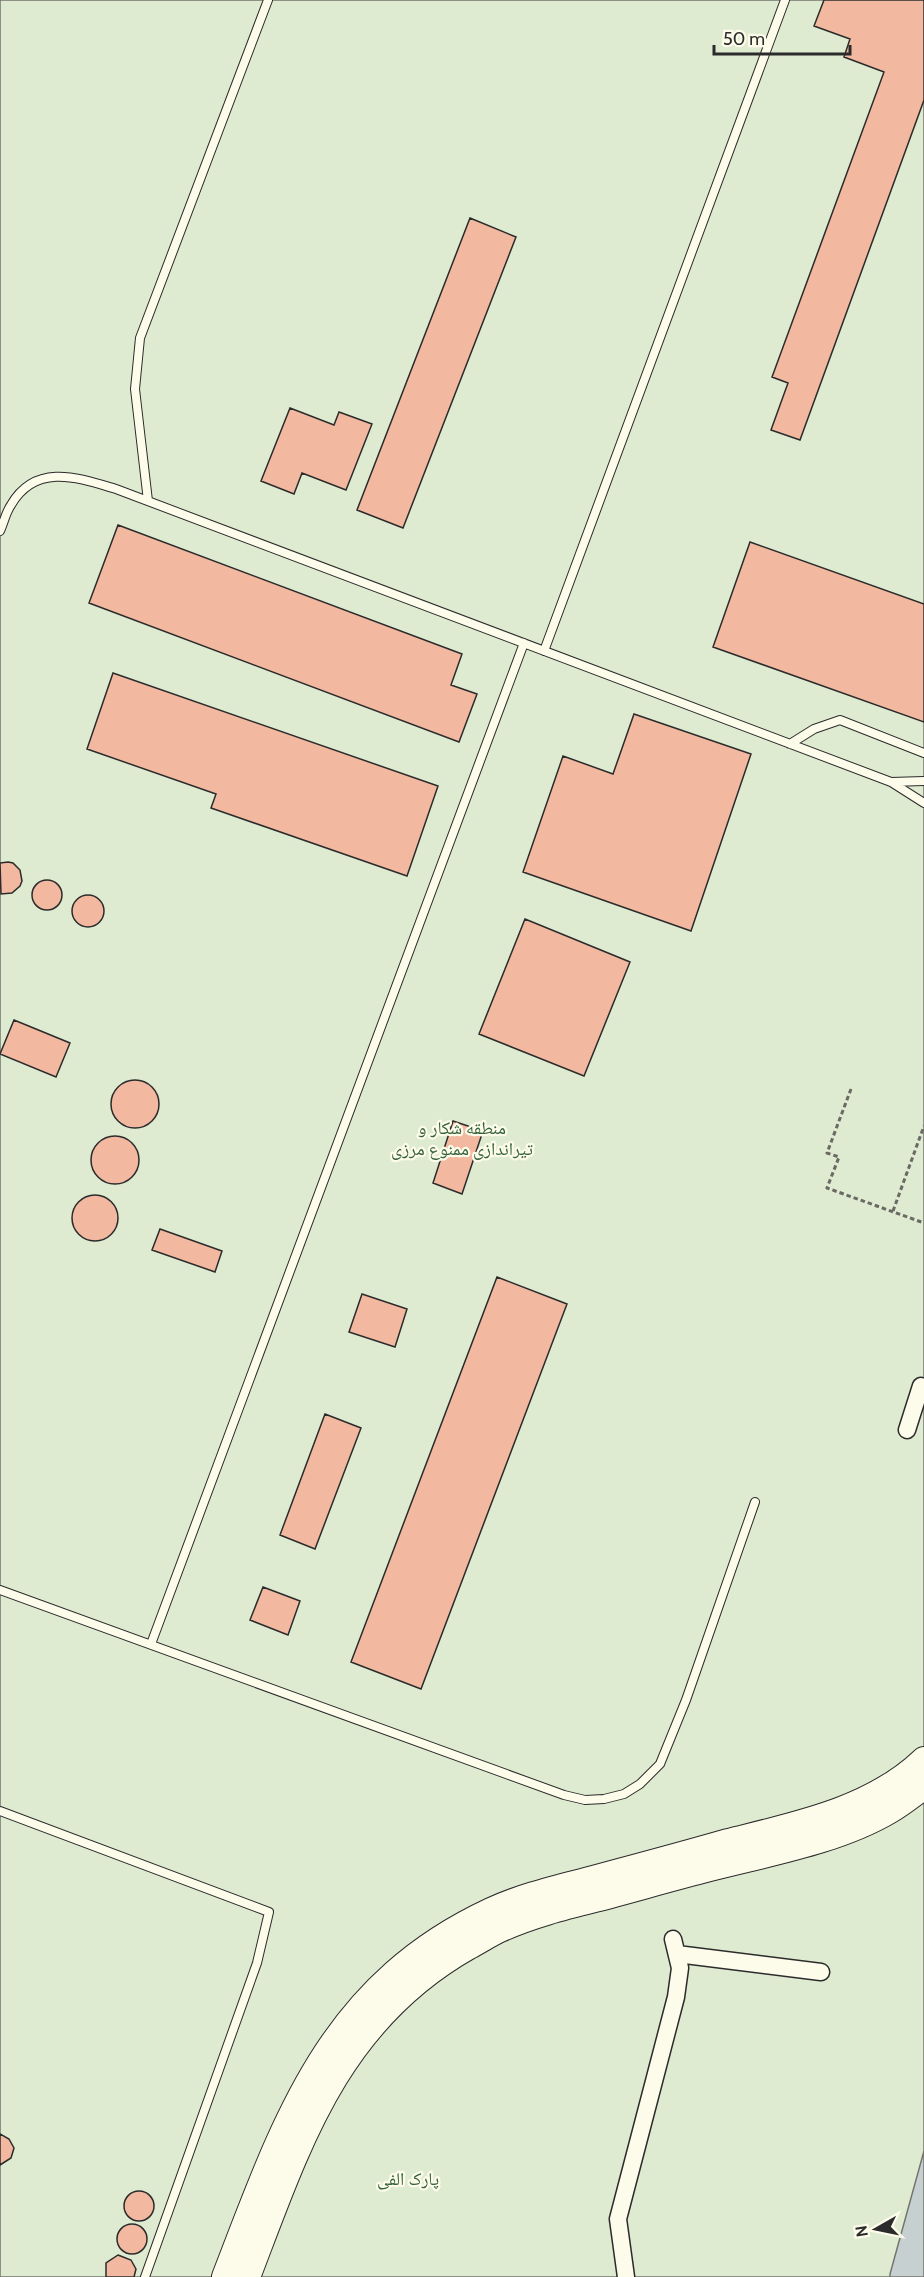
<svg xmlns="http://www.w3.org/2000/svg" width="924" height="2277" font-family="Cabin,'Noto Naskh Arabic',sans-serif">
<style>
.green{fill:#deebd1;stroke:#74746e;stroke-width:1.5}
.water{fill:#c7d0d0;stroke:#74746e;stroke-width:1.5}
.building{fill:#f2b8a0;stroke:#2b2b2b;stroke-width:1.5}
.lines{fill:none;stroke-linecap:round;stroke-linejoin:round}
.service-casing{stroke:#2b2b2b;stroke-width:10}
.minor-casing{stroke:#2b2b2b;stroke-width:19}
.primary-casing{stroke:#2b2b2b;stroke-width:28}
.path{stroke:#6a6964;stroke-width:3;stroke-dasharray:4.5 3;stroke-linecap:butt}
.service{stroke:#fdfbea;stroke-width:8}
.minor{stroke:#fdfbea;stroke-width:16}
.primary{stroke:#fdfbea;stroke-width:26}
.labels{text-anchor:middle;stroke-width:4.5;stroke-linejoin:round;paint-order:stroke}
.park-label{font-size:18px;fill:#34623c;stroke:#fdfbea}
</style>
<rect width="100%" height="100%" fill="#fdfbea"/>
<path class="green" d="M 0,0 L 924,0 L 924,2277 L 0,2277 Z"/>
<path class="water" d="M 924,2151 L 924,2277 L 890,2277 L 890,2274 Z"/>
<path class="building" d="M 824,0 L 924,0 L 924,100 L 800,440 L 771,430 L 788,383 L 772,377 L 884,72 L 844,57 L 850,39 L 814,26 Z
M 470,218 L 516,237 L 403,528 L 357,510 Z
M 290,408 L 334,425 L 339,412 L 372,424 L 346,490 L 302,473 L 294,494 L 261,481 Z
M 118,525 L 462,654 L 451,685 L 477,694 L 459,742 L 89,603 Z
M 750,542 L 924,604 L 924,722 L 713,647 Z
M 113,673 L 438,786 L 407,876 L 211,808 L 216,794 L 87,749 Z
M 634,714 L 751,754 L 691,931 L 523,872 L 563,756 L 613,774 Z
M 8,862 L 13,863 L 20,870 L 22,881 L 20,886 L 12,893 L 1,894 L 0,863 Z
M32 895a15 15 0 1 1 30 0a15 15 0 1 1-30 0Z
M72 911a16 16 0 1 1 32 0a16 16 0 1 1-32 0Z
M 525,919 L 630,962 L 584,1076 L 479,1034 Z
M 14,1020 L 70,1043 L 56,1077 L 0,1054 Z
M111 1104a24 24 0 1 1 48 0a24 24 0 1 1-48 0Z
M 453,1121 L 483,1131 L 462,1194 L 433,1183 Z
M91 1160a24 24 0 1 1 48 0a24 24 0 1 1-48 0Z
M72 1218a23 23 0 1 1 46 0a23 23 0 1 1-46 0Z
M 160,1229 L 222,1251 L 215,1272 L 152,1250 Z
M 497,1277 L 567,1304 L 421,1689 L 351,1662 Z
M 362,1294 L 407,1309 L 395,1347 L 349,1332 Z
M 325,1414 L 361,1428 L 315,1549 L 280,1535 Z
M 263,1587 L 300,1601 L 288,1635 L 250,1620 Z
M 0,2134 L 9,2139 L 14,2148 L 11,2158 L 0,2165 Z
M124 2206a15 15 0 1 1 30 0a15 15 0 1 1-30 0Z
M117 2239a15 15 0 1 1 30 0a15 15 0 1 1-30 0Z
M 118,2255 L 131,2260 L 136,2269 L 134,2277 L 106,2277 L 106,2263 Z"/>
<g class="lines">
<defs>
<path id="service" d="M 148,501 L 135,389 L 140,338 L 268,0
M 0,531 C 4,522 6,512 11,505 C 36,462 79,478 116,489 L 891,782 L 924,803
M 544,651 L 785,0
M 790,744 L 814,729 L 840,720 L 924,753
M 891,782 L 924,781
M 0,1590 L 564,1795 L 585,1800 L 604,1799 L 624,1794 L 640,1784 L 660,1764 L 686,1700 L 755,1502
M 151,1644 L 524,643
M 0,1811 L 269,1912 L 257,1963 L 145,2277"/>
<path id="minor" d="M 907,1430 L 921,1386 L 924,1388
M 677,1954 L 821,1972
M 626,2277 L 618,2219 L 676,1997 L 680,1968 L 673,1939"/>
<path id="primary" d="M 225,2277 C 285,2122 328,1987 491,1911 C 523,1896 559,1888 593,1879 C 638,1867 683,1855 728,1842 C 796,1825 872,1810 924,1760
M 247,2277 C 298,2144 336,2021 469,1946 C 479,1941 489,1934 500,1929 C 531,1915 563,1907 595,1899 C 633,1889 671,1878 710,1868 C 768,1853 838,1841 890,1810 C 902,1803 913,1794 924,1786"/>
</defs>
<use href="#service" class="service-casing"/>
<use href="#minor" class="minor-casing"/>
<use href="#primary" class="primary-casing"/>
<path class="path" d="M 851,1089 L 827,1153 L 839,1157 L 827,1188 L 924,1223
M 893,1211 L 924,1126"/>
<use href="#service" class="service"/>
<use href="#minor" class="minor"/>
<use href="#primary" class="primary"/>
</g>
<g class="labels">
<g class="park-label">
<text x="462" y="1134">منطقه شکار و<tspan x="462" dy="21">تیراندازی ممنوع مرزی</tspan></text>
<text x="408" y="2185">پارک الفی</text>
</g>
</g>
<g transform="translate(876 2229) rotate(261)" stroke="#fdfbea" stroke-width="4.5" paint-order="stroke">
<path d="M0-4.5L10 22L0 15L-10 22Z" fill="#2b2b2b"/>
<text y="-9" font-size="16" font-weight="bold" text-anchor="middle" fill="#2b2b2b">N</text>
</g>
<path d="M714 45v9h136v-9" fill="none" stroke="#2b2b2b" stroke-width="3"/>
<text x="723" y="45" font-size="18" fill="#2b2b2b" stroke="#fdfbea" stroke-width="4.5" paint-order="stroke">50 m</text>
</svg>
